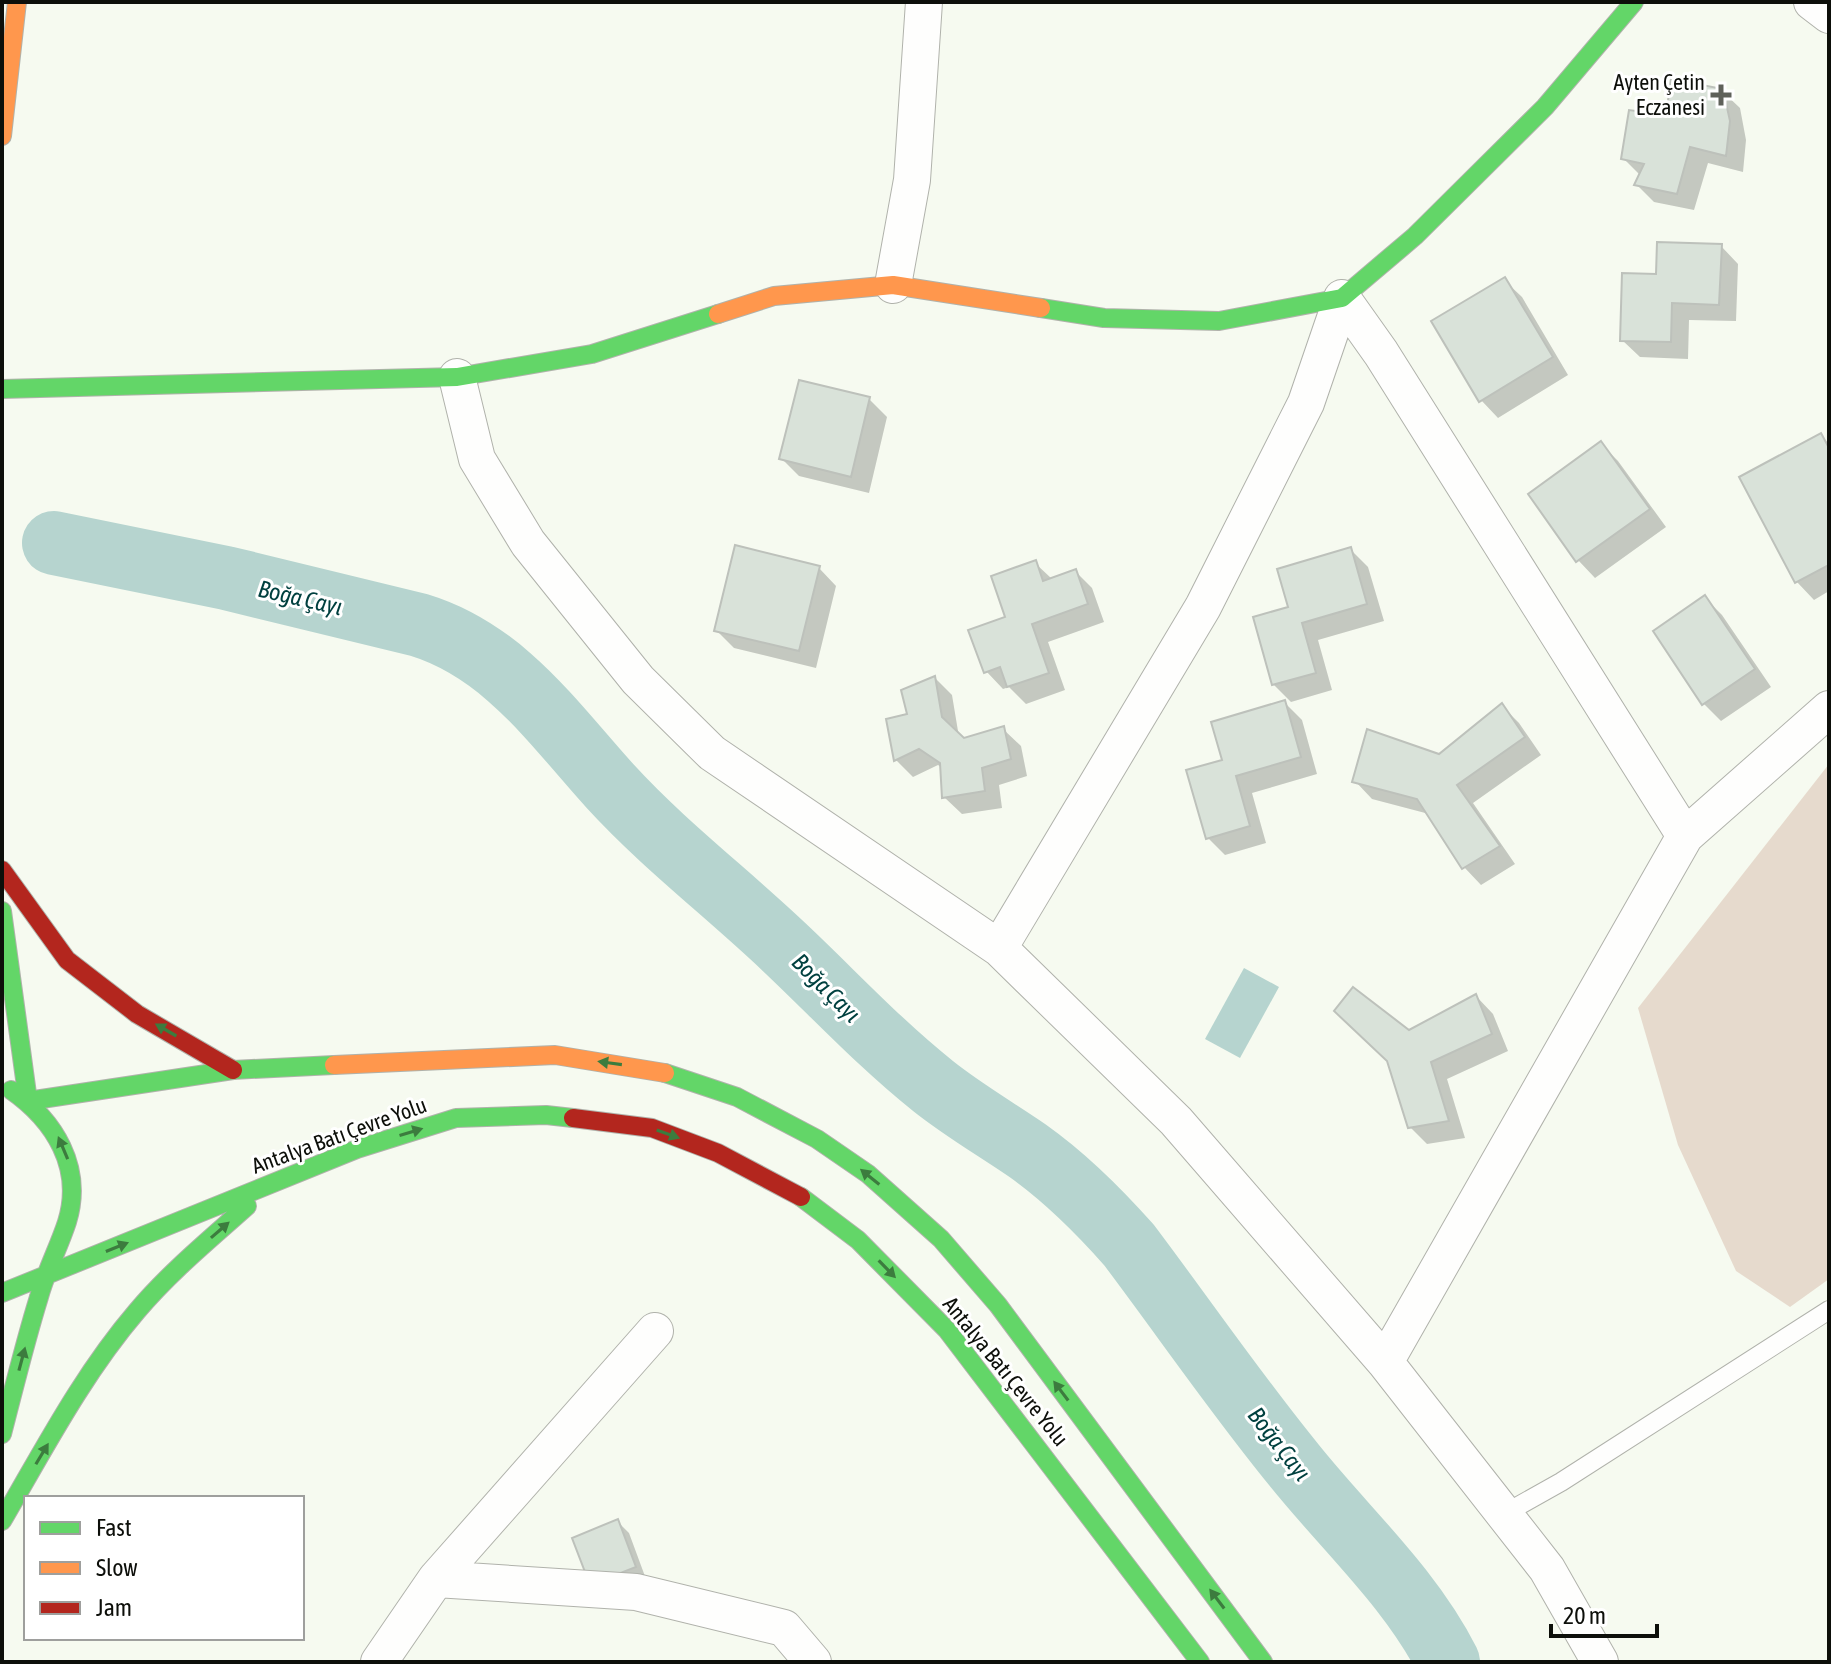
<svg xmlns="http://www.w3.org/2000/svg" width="1831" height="1664" font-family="'Asap Condensed',sans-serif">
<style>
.green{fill:#e6dacd}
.water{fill:#b6d4cf}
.shadow{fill:#0003}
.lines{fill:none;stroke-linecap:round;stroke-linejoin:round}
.river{stroke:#b6d4cf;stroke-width:64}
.building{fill:#d9e2d9;stroke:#bdc1bb;stroke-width:2}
.lane-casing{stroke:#b0b2ab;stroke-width:20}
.street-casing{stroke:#b0b2ab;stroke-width:38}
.fast-casing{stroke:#b0b2ab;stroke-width:20}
.slow-casing{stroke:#b0b2ab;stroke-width:20}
.jam-casing{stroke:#b0b2ab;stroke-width:20}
.lane{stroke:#fefefd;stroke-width:18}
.street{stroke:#fefefd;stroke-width:36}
.fast{stroke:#63d668;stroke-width:18}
.slow{stroke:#ff974d;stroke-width:18}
.jam{stroke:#b3261e;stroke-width:18}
.oneway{fill:#3c7c3e}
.poi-dot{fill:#5f615a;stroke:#fff;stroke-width:3}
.labels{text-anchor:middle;stroke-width:6;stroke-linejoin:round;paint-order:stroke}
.poi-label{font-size:22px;fill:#0d0f0a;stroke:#fff;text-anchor:end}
.street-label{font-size:22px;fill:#0d0f0a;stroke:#fff}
.water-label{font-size:24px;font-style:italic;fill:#00403f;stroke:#fff}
</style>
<rect width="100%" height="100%" fill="#f6faf0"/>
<path class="green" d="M 1829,764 L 1829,1279 L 1790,1307 L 1736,1271 L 1678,1145 L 1638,1008 Z"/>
<path class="water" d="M 1244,968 L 1279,987 L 1240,1058 L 1205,1039 Z"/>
<path class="shadow" d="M 1722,91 L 1740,108 L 1746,140 L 1743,172 L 1708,163 L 1694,210 L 1654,202 L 1637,185 L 1641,176 L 1623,158 L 1668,117 Z
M 1721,246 L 1738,264 L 1736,321 L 1689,320 L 1688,359 L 1640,357 L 1622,340 L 1658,276 Z
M 1504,280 L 1522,297 L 1568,375 L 1498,418 L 1481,400 Z
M 869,399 L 887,417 L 869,493 L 799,476 L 782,459 Z
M 1821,436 L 1829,444 L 1829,591 L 1814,600 L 1797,582 Z
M 1601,444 L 1618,461 L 1666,527 L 1595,578 L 1578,560 Z
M 1351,550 L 1368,567 L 1384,621 L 1318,640 L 1332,690 L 1291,702 L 1273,684 L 1290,608 Z
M 1035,563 L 1052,579 L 1075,571 L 1092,588 L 1104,622 L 1048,642 L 1065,690 L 1026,704 L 1009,687 L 1003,689 L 986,671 L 1008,618 Z
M 819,568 L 836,586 L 816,668 L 734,648 L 716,630 Z
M 1705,598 L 1722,615 L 1771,687 L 1721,721 L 1704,704 Z
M 935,678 L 952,695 L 959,737 L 963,740 L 1003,729 L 1021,746 L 1027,776 L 999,785 L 1002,808 L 962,814 L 944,797 L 943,768 L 938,765 L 913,777 L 896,760 L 910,716 Z
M 1285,703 L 1302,720 L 1317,774 L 1252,793 L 1266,843 L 1225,855 L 1208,838 L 1224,762 Z
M 1502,706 L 1519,723 L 1541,755 L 1473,803 L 1515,864 L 1481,885 L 1464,867 L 1429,814 L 1372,799 L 1355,781 L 1439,757 Z
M 1476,996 L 1493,1014 L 1508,1051 L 1447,1079 L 1465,1138 L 1427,1144 L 1410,1127 L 1390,1062 L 1409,1032 Z
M 618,1522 L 629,1533 L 646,1579 L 603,1596 Z"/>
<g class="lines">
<path class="river" d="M 54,543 L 226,578 L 419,625 C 504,651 553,723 610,786 C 663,844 726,892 783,946 C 833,993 879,1043 933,1086 C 963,1110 996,1129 1028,1151 C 1066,1178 1098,1210 1129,1245 C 1184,1318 1236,1394 1294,1465 C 1346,1530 1410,1587 1448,1662"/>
</g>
<path class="building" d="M 1671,79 L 1723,89 L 1730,121 L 1726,156 L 1690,147 L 1677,194 L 1634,185 L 1644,164 L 1621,159 L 1629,110 L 1666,115 Z
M 1657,242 L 1722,244 L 1719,305 L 1672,303 L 1671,342 L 1620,341 L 1622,273 L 1656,274 Z
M 1505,277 L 1553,357 L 1479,402 L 1431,321 Z
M 799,380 L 870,397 L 851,477 L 779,459 Z
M 1821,433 L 1829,448 L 1829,565 L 1795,583 L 1739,477 Z
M 1601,441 L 1650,509 L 1576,562 L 1528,494 Z
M 735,545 L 820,566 L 799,651 L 714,631 Z
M 1351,547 L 1367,604 L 1302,623 L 1316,673 L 1272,685 L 1253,617 L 1288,607 L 1277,569 Z
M 1036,560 L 1043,581 L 1076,569 L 1088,604 L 1032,624 L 1049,673 L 1007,687 L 1000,667 L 984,673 L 968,630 L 1005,617 L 991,576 Z
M 1705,595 L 1755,669 L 1702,705 L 1653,631 Z
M 935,676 L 942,717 L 964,738 L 1004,726 L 1011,759 L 982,768 L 985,791 L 942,798 L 940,763 L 919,749 L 894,761 L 886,719 L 907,714 L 901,690 Z
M 1285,700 L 1301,757 L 1236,776 L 1250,826 L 1206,839 L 1186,770 L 1222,760 L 1211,722 Z
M 1502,703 L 1525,737 L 1457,785 L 1500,846 L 1462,869 L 1417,799 L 1352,782 L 1367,729 L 1439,754 Z
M 1353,987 L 1409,1030 L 1476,994 L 1492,1034 L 1431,1062 L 1449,1121 L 1408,1128 L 1387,1061 L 1334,1011 Z
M 618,1519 L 636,1567 L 590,1585 L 572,1538 Z"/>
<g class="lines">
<defs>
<path id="lane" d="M 1504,1514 L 1561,1482 L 1829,1310"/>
<path id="street" d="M 1812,2 L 1829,15
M 893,285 L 912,180 L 924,2
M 1342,298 L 1381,353 L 1685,836
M 457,377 L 477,459 L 528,543 L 638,680 L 712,753 L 999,948 L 1176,1121 L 1385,1362 L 1547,1569 L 1600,1662
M 999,948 L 1203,607 L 1306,403 L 1342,298
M 1385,1362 L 1685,836 L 1829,709
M 436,1579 L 655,1331
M 379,1662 L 436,1579 L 636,1592 L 784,1628 L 813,1662"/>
<path id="fast" d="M 1041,308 L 1104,318 L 1219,321 L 1342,298 L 1415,236 L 1545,107 L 1634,2
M 2,389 L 457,377 L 592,354 L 718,314
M 2,911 L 28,1101 L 233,1070 L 334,1065
M 665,1073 L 737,1097 L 817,1139 L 868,1174 L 941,1239 L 998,1305 L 1263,1662
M 801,1197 L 858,1240 L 947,1330 L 1200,1662
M 2,1293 L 357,1149 L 456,1118 L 546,1115 L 573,1118
M 2,1434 C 14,1388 25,1342 39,1297 C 46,1271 59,1247 67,1222 C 84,1167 54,1120 11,1090
M 2,1521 C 44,1449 83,1374 137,1311 C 170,1272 209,1240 247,1206"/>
<path id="slow" d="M 2,136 L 17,2
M 718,314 L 774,296 L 893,285 L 1041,308
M 334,1065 L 555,1055 L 665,1073"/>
<path id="jam" d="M 2,870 L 67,960 L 137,1014 L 233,1070
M 573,1118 L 652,1128 L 718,1153 L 801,1197"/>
</defs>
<use href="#lane" class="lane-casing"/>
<use href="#street" class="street-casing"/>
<use href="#fast" class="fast-casing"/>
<use href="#slow" class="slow-casing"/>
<use href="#jam" class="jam-casing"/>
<use href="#lane" class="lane"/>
<use href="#street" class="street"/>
<use href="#fast" class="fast"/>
<use href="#slow" class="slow"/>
<use href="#jam" class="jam"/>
</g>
<defs><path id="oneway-solid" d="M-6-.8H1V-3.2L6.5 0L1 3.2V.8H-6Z" transform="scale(2)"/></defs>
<g class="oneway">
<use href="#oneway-solid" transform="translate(166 1030) rotate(-150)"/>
<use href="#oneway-solid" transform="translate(610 1063) rotate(-172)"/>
<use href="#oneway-solid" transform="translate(411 1132) rotate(-17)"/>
<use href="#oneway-solid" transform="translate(668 1134) rotate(20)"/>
<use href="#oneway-solid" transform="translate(63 1148) rotate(-113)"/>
<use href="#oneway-solid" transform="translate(870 1177) rotate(-141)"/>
<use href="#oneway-solid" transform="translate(220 1230) rotate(-41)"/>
<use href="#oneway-solid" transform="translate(117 1247) rotate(-22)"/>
<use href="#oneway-solid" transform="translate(887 1269) rotate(46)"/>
<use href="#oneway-solid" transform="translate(22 1359) rotate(-75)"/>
<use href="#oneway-solid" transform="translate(1061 1391) rotate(-127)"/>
<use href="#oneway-solid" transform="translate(42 1454) rotate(-59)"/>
<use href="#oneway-solid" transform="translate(1217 1599) rotate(-127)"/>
</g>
<path class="poi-dot" d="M1717 83h8v8h8v8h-8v8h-8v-8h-8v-8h8z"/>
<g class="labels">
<g class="poi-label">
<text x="1705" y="90">Ayten Çetin<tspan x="1705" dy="25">Eczanesi</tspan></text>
</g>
<g class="street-label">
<text transform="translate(339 1135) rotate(-20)" y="8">Antalya Batı Çevre Yolu</text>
<text transform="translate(1006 1371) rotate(51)" y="8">Antalya Batı Çevre Yolu</text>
</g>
<g class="water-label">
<text transform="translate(300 598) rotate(13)" y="8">Boğa Çayı</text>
<text transform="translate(826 988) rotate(45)" y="8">Boğa Çayı</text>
<text transform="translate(1279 1444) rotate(52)" y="8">Boğa Çayı</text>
</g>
</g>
<rect width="1831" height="1664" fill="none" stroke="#0d0f0a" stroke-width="8"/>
<rect x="24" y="1496" width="280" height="144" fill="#ffffff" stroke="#9e9f9d" stroke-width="2"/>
<rect x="40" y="1522" width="40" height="12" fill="#63d668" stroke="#9e9f9d" stroke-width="2"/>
<text x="96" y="1536" font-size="24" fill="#0d0f0a">Fast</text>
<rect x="40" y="1562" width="40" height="12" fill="#ff974d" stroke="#9e9f9d" stroke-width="2"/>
<text x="96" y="1576" font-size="24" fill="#0d0f0a">Slow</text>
<rect x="40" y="1602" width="40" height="12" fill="#b3261e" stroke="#9e9f9d" stroke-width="2"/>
<text x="96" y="1616" font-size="24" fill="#0d0f0a">Jam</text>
<path d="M1551 1624v12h106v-12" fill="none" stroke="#0d0f0a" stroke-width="4"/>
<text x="1563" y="1624" font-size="24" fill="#0d0f0a" stroke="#ffffff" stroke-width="6" paint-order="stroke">20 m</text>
</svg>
